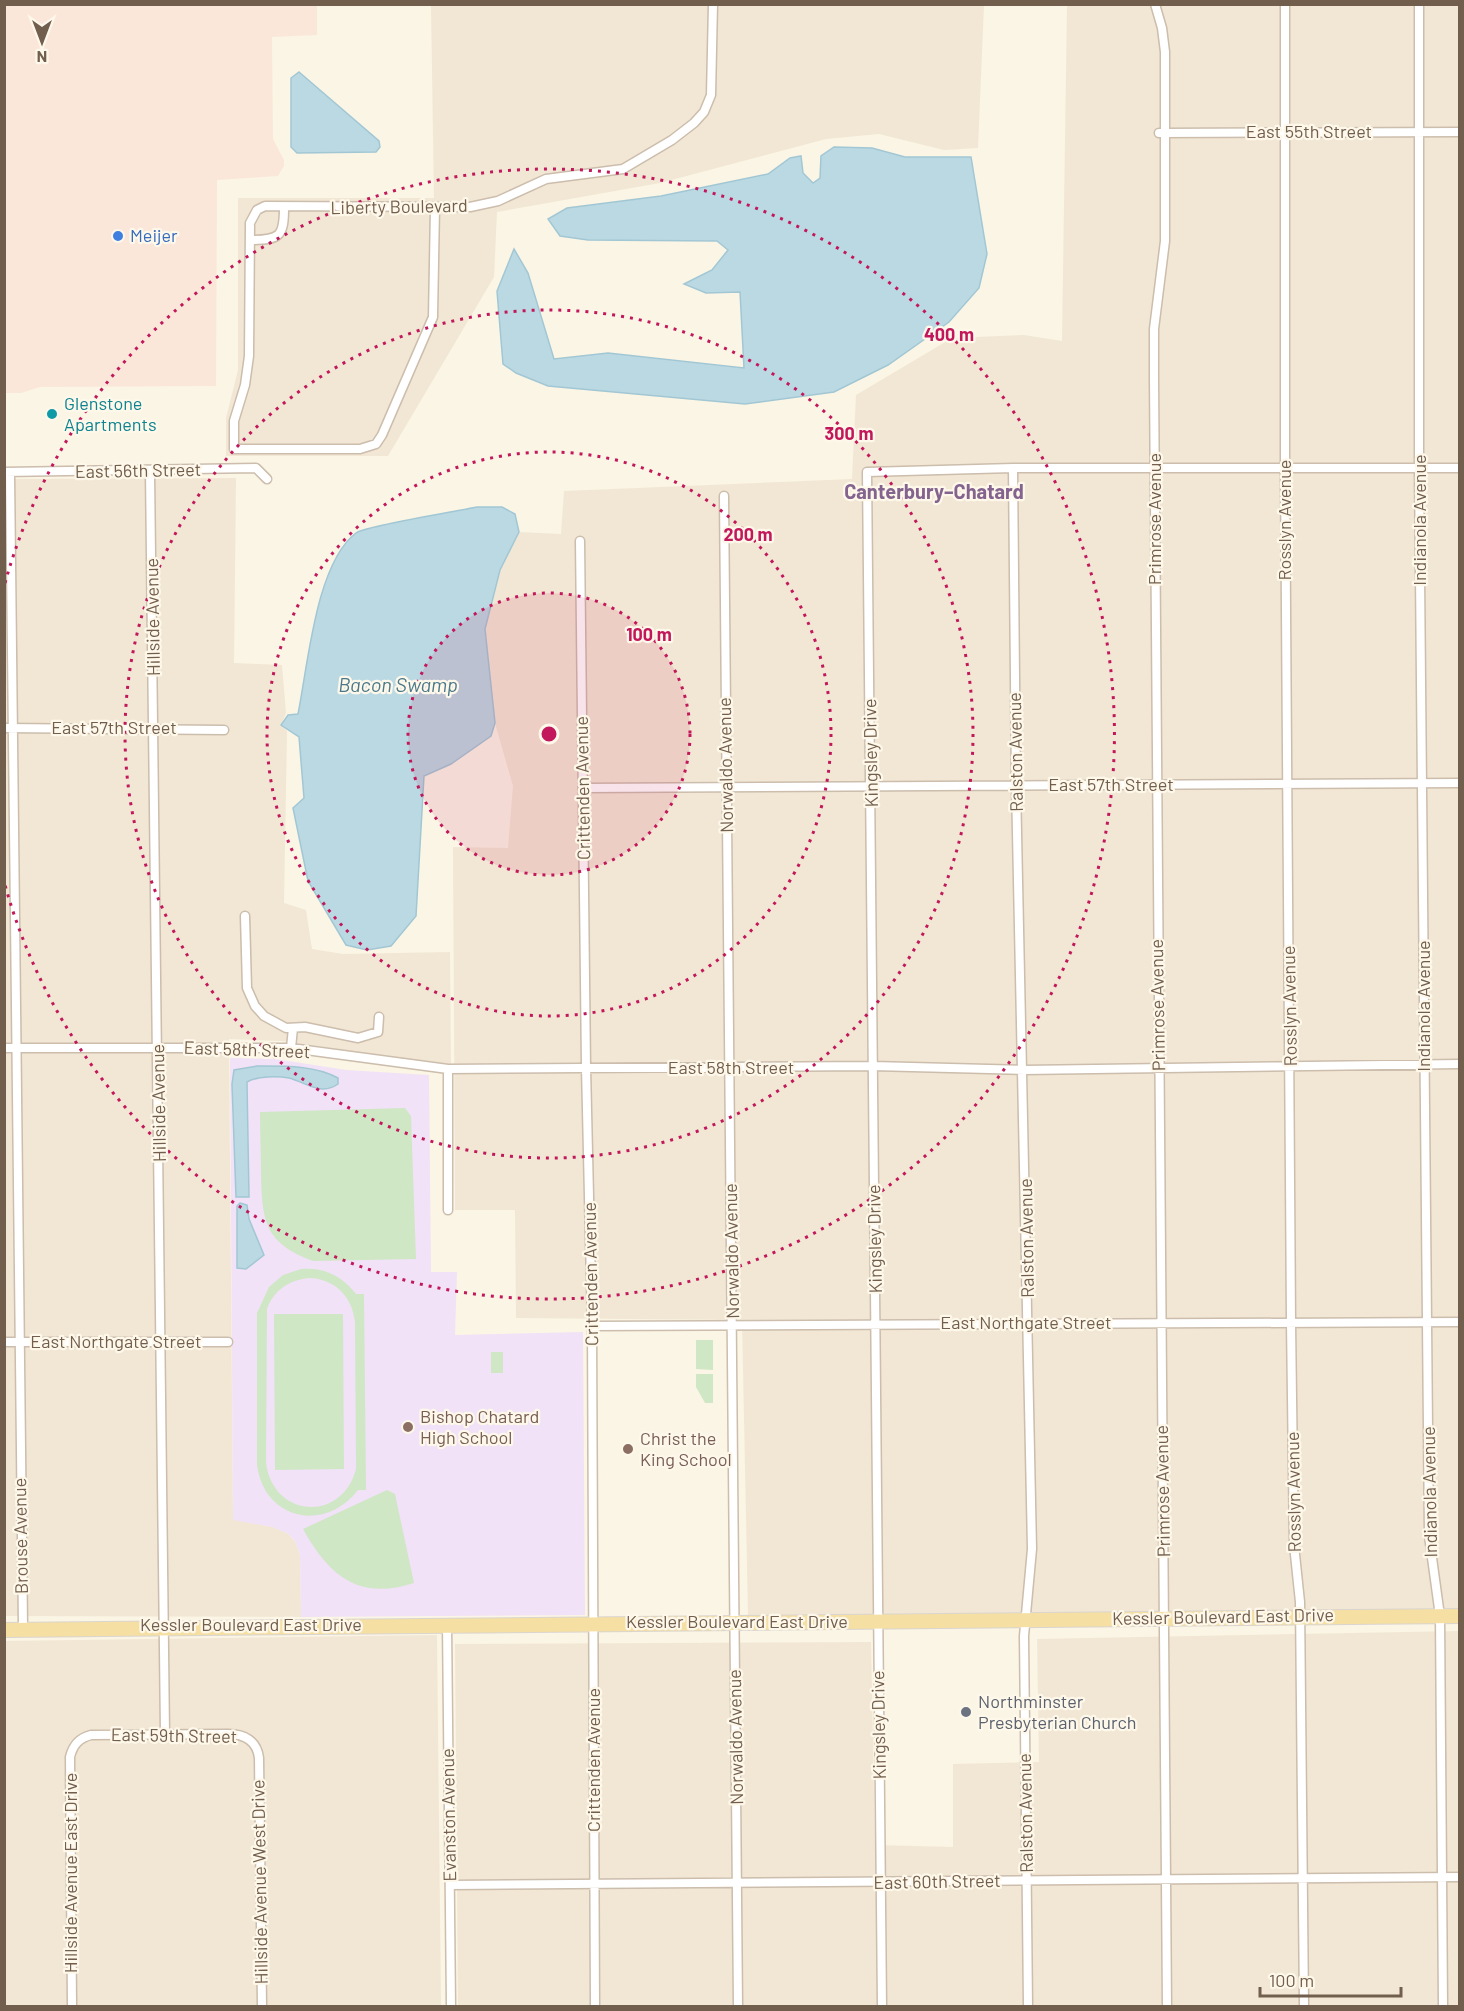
<svg xmlns="http://www.w3.org/2000/svg" width="1464" height="2011" font-family="Barlow,sans-serif">
<style>
.residential{fill:#f2e7d4}
.commercial{fill:#fae7da}
.education{fill:#f1e2f7}
.green{fill:#cfe7c5;fill-rule:evenodd}
.water{fill:#bbd9e3;stroke:#a2c7d4;stroke-width:1.5}
.lines{fill:none;stroke-linecap:round;stroke-linejoin:round}
.street-casing{stroke:#ccbdac;stroke-width:11}
.primary-casing{stroke:#dad5d0;stroke-width:16}
.street{stroke:#fff;stroke-width:8}
.primary{stroke:#f5dfa2;stroke-width:14}
.ring{fill:none;stroke:#c2185b;stroke-width:3;stroke-dasharray:3 6}
.shop-dot{fill:#3f7fe0;stroke:#fef8eb;stroke-width:2}
.culture-dot{fill:#0f9aa8;stroke:#fef8eb;stroke-width:2}
.education-dot{fill:#8d6e63;stroke:#fef8eb;stroke-width:2}
.worship-dot{fill:#6b7280;stroke:#fef8eb;stroke-width:2}
.labels{text-anchor:middle;stroke-width:4.5;stroke-linejoin:round;paint-order:stroke}
.street-label{font-size:18px;fill:#725e4c;stroke:#fef8eb}
.shop-label{font-size:18px;fill:#366cbe;stroke:#fef8eb;text-anchor:start}
.culture-label{font-size:18px;fill:#0d838f;stroke:#fef8eb;text-anchor:start}
.education-label{font-size:18px;fill:#785e54;stroke:#fef8eb;text-anchor:start}
.worship-label{font-size:18px;fill:#5b616d;stroke:#fef8eb;text-anchor:start}
.neighbourhood-label{font-size:20px;font-weight:bold;fill:#84648e;stroke:#fef8eb}
.water-label{font-size:20px;font-style:italic;fill:#4b798a;stroke:#fef8eb}
.centre{fill:#c2185b;stroke:#fef8eb;stroke-width:3}
.ring-label{font-size:18px;text-anchor:middle;font-weight:bold;fill:#c2185b;stroke:#fef8eb;stroke-width:4.5;stroke-linejoin:round;paint-order:stroke}
</style>
<rect width="100%" height="100%" fill="#fbf5e5"/>
<path class="residential" d="M 431,5 L 984,5 L 978,148 L 944,150 L 879,134 L 826,139 L 660,183 L 497,212 L 494,277 L 388,456 L 226,456 L 226,418 L 238,370 L 238,198 L 434,198 Z
M 1067,5 L 1459,5 L 1459,1609 L 748,1615 L 742,1320 L 516,1318 L 515,1210 L 455,1210 L 453,847 L 508,848 L 513,786 L 495,723 L 485,629 L 500,570 L 519,532 L 561,534 L 564,491 L 852,479 L 856,395 L 952,338 L 1024,335 L 1062,341 Z
M 236,478 L 234,663 L 282,665 L 286,713 L 281,725 L 287,731 L 284,903 L 306,910 L 312,949 L 343,954 L 450,952 L 451,1065 L 281,1041 L 229,1039 L 233,1519 L 272,1527 L 287,1533 L 295,1541 L 300,1555 L 301,1617 L 5,1616 L 4,479 Z
M 1459,1631 L 1459,2006 L 458,2006 L 455,1644 L 871,1642 L 875,1845 L 953,1847 L 953,1764 L 1039,1762 L 1037,1639 Z
M 437,1635 L 441,2006 L 5,2006 L 4,1641 Z"/>
<path class="commercial" d="M 4,5 L 317,5 L 317,35 L 272,37 L 273,139 L 284,160 L 284,166 L 278,176 L 217,180 L 216,386 L 40,387 L 21,393 L 5,393 Z"/>
<path class="education" d="M 230,1058 L 275,1059 L 346,1070 L 429,1075 L 431,1272 L 457,1272 L 455,1335 L 583,1332 L 585,1615 L 301,1617 L 300,1555 L 295,1541 L 287,1533 L 272,1527 L 233,1520 Z"/>
<path class="green" d="M 405,1108 L 411,1116 L 416,1259 L 313,1261 C 264,1243 262,1220 261,1173 C 261,1153 260,1133 260,1112 Z
M 301,1269 C 324,1267 342,1276 356,1294 L 364,1294 L 366,1490 L 358,1490 C 324,1534 263,1519 257,1464 L 257,1313 L 269,1287 L 283,1275 ZM 309,1278 C 335,1279 352,1296 355,1322 L 356,1469 C 342,1523 273,1518 266,1463 L 267,1309 C 274,1290 289,1280 309,1278 Z
M 274,1314 L 343,1314 L 344,1469 L 275,1470 Z
M 696,1340 L 713,1340 L 713,1370 L 696,1369 Z
M 491,1352 L 503,1352 L 503,1373 L 491,1373 Z
M 696,1374 L 713,1374 L 713,1403 L 705,1403 L 696,1387 Z
M 387,1490 L 395,1494 L 414,1583 C 359,1601 329,1576 303,1529 Z"/>
<path class="water" d="M 299,72 L 379,141 L 380,147 L 376,152 L 297,153 L 291,147 L 291,78 Z
M 834,147 L 872,148 L 905,157 L 971,157 L 987,254 L 979,288 L 949,322 L 888,365 L 834,392 L 745,404 L 548,386 L 516,373 L 503,364 L 497,291 L 514,249 L 528,273 L 554,359 L 608,353 L 744,368 L 740,292 L 706,293 L 684,284 L 712,270 L 728,250 L 717,241 L 588,240 L 560,236 L 548,219 L 567,208 L 661,196 L 768,174 L 790,158 L 801,156 L 803,173 L 813,183 L 820,178 L 821,156 Z
M 477,507 L 502,507 L 515,514 L 519,532 L 500,570 L 485,629 L 495,723 L 491,736 L 451,764 L 424,776 L 416,916 L 391,946 L 367,950 L 346,945 L 308,881 L 293,808 L 304,798 L 299,737 L 281,725 L 288,715 L 298,714 C 308,665 316,563 356,533 C 365,526 459,511 477,507 Z
M 257,1066 C 283,1066 315,1065 338,1078 L 338,1084 C 321,1096 307,1083 289,1078 C 278,1076 257,1076 247,1082 L 249,1197 L 236,1197 L 232,1084 L 234,1070 Z
M 240,1203 L 247,1205 L 249,1219 L 264,1255 L 246,1269 L 237,1268 L 237,1206 Z"/>
<g class="lines">
<defs>
<path id="street" d="M 1155,4 L 1162,28 L 1165,52 L 1165,241 L 1154,329 L 1154,379 L 1167,2006
M 1285,4 L 1285,468 L 1291,1323 L 1294,1545 L 1300,1602 L 1304,2006
M 1419,4 L 1419,468 L 1429,1536 L 1440,1616 L 1443,2006
M 1159,133 L 1460,132
M 435,208 L 433,317 L 382,435 L 376,444 L 360,449 L 234,449 L 234,421 L 245,385 L 249,356 L 250,223 L 257,210 L 265,206 L 470,207 L 498,201 L 546,179 L 623,169 L 672,140 L 694,123 L 704,112 L 711,95 L 713,4
M 251,240 C 280,240 284,236 284,208
M 1013,468 L 1016,785 L 1032,1549 L 1024,1636 L 1028,2006
M 4,472 L 256,468 L 267,479
M 150,472 L 165,1734
M 10,473 L 23,1627
M 724,496 L 738,2006
M 580,541 L 586,1067 L 592,1326 L 595,2006
M 4,728 L 224,730
M 583,788 L 1460,783
M 245,916 L 247,988 L 255,1006 L 264,1016 L 286,1028 L 305,1027 L 358,1038 L 378,1032 L 379,1017
M 4,1048 L 291,1048 L 448,1069 L 873,1066 L 1024,1070 L 1460,1064
M 291,1048 L 293,1028
M 448,1210 L 448,1069
M 592,1326 L 1460,1322
M 4,1342 L 228,1342
M 447,1624 L 451,2006
M 450,1885 L 1460,1877
M 72,2006 L 70,1757 C 73,1745 79,1738 91,1735 L 228,1734 C 245,1734 257,1741 259,1758 L 262,2006
M 882,2006 L 867,472 L 1013,468 L 1460,468"/>
<path id="primary" d="M 4,1630 L 1460,1616"/>
</defs>
<use href="#street" class="street-casing"/>
<use href="#primary" class="primary-casing"/>
<use href="#street" class="street"/>
<use href="#primary" class="primary"/>
</g>
<circle cx="549" cy="734" r="141" fill="#c2185b" fill-opacity=".12"/>
<g class="ring">
<circle cx="549" cy="734" r="141"/>
<circle cx="549" cy="734" r="282"/>
<circle cx="549" cy="734" r="424"/>
<path d="M5 583A565 565 0 1 1 5 885"/>
</g>
<circle class="shop-dot" cx="118" cy="236" r="6"/>
<circle class="culture-dot" cx="52" cy="414" r="6"/>
<g class="education-dot">
<circle cx="408" cy="1427" r="6"/>
<circle cx="628" cy="1449" r="6"/>
</g>
<circle class="worship-dot" cx="966" cy="1712" r="6"/>
<g class="labels">
<g class="street-label">
<text x="1309" y="138">East 55th Street</text>
<text transform="translate(399 207) rotate(-1)" y="6">Liberty Boulevard</text>
<text transform="translate(138 471) rotate(-1)" y="6">East 56th Street</text>
<text transform="translate(1155 519) rotate(-90)" y="6">Primrose Avenue</text>
<text transform="translate(1285 520) rotate(-90)" y="6">Rosslyn Avenue</text>
<text transform="translate(1420 520) rotate(-90)" y="6">Indianola Avenue</text>
<text transform="translate(153 617) rotate(-91)" y="6">Hillside Avenue</text>
<text x="114" y="734">East 57th Street</text>
<text transform="translate(1016 752) rotate(-91)" y="6">Ralston Avenue</text>
<text transform="translate(871 753) rotate(-91)" y="6">Kingsley Drive</text>
<text transform="translate(726 765) rotate(-91)" y="6">Norwaldo Avenue</text>
<text x="1111" y="791">East 57th Street</text>
<text transform="translate(583 788) rotate(-91)" y="6">Crittenden Avenue</text>
<text transform="translate(1158 1005) rotate(-91)" y="6">Primrose Avenue</text>
<text transform="translate(1290 1006) rotate(-91)" y="6">Rosslyn Avenue</text>
<text transform="translate(1424 1006) rotate(-90)" y="6">Indianola Avenue</text>
<text transform="translate(247 1050) rotate(2)" y="6">East 58th Street</text>
<text x="731" y="1074">East 58th Street</text>
<text transform="translate(159 1103) rotate(-91)" y="6">Hillside Avenue</text>
<text transform="translate(1027 1238) rotate(-91)" y="6">Ralston Avenue</text>
<text transform="translate(875 1239) rotate(-91)" y="6">Kingsley Drive</text>
<text transform="translate(732 1251) rotate(-91)" y="6">Norwaldo Avenue</text>
<text transform="translate(591 1274) rotate(-91)" y="6">Crittenden Avenue</text>
<text x="1026" y="1329">East Northgate Street</text>
<text x="116" y="1348">East Northgate Street</text>
<text transform="translate(1163 1491) rotate(-91)" y="6">Primrose Avenue</text>
<text transform="translate(1294 1492) rotate(-91)" y="6">Rosslyn Avenue</text>
<text transform="translate(1430 1492) rotate(-91)" y="6">Indianola Avenue</text>
<text transform="translate(21 1536) rotate(-91)" y="6">Brouse Avenue</text>
<text transform="translate(1223 1617) rotate(-1)" y="6">Kessler Boulevard East Drive</text>
<text x="737" y="1628">Kessler Boulevard East Drive</text>
<text x="251" y="1631">Kessler Boulevard East Drive</text>
<text transform="translate(879 1725) rotate(-91)" y="6">Kingsley Drive</text>
<text transform="translate(174 1736) rotate(1)" y="6">East 59th Street</text>
<text transform="translate(736 1737) rotate(-91)" y="6">Norwaldo Avenue</text>
<text transform="translate(594 1760) rotate(-90)" y="6">Crittenden Avenue</text>
<text transform="translate(1026 1813) rotate(-91)" y="6">Ralston Avenue</text>
<text transform="translate(449 1815) rotate(-91)" y="6">Evanston Avenue</text>
<text transform="translate(71 1873) rotate(-90)" y="6">Hillside Avenue East Drive</text>
<text transform="translate(260 1882) rotate(-91)" y="6">Hillside Avenue West Drive</text>
<text transform="translate(937 1882) rotate(-1)" y="6">East 60th Street</text>
</g>
<g class="shop-label">
<text x="130" y="242">Meijer</text>
</g>
<g class="culture-label">
<text x="64" y="410">Glenstone<tspan x="64" dy="21">Apartments</tspan></text>
</g>
<g class="education-label">
<text x="420" y="1423">Bishop Chatard<tspan x="420" dy="21">High School</tspan></text>
<text x="640" y="1445">Christ the<tspan x="640" dy="21">King School</tspan></text>
</g>
<g class="worship-label">
<text x="978" y="1708">Northminster<tspan x="978" dy="21">Presbyterian Church</tspan></text>
</g>
<g class="neighbourhood-label">
<text x="934" y="499">Canterbury–Chatard</text>
</g>
<g class="water-label">
<text x="398" y="692">Bacon Swamp</text>
</g>
</g>
<circle cx="549" cy="734" r="9" class="centre"/>
<g class="ring-label">
<text x="949" y="341">400 m</text>
<text x="849" y="440">300 m</text>
<text x="748" y="541">200 m</text>
<text x="649" y="641">100 m</text>
</g>
<rect width="1464" height="2011" fill="none" stroke="#725e4c" stroke-width="12"/>
<g transform="translate(42 42) rotate(180)" stroke="#fef8eb" stroke-width="4.5" paint-order="stroke">
<path d="M0-4.5L10 22L0 15L-10 22Z" fill="#725e4c"/>
<text y="-9" font-size="16" font-weight="bold" text-anchor="middle" fill="#725e4c">N</text>
</g>
<path d="M1260 1987v9h141v-9" fill="none" stroke="#725e4c" stroke-width="3"/>
<text x="1269" y="1987" font-size="18" fill="#725e4c" stroke="#fef8eb" stroke-width="4.5" paint-order="stroke">100 m</text>
</svg>
